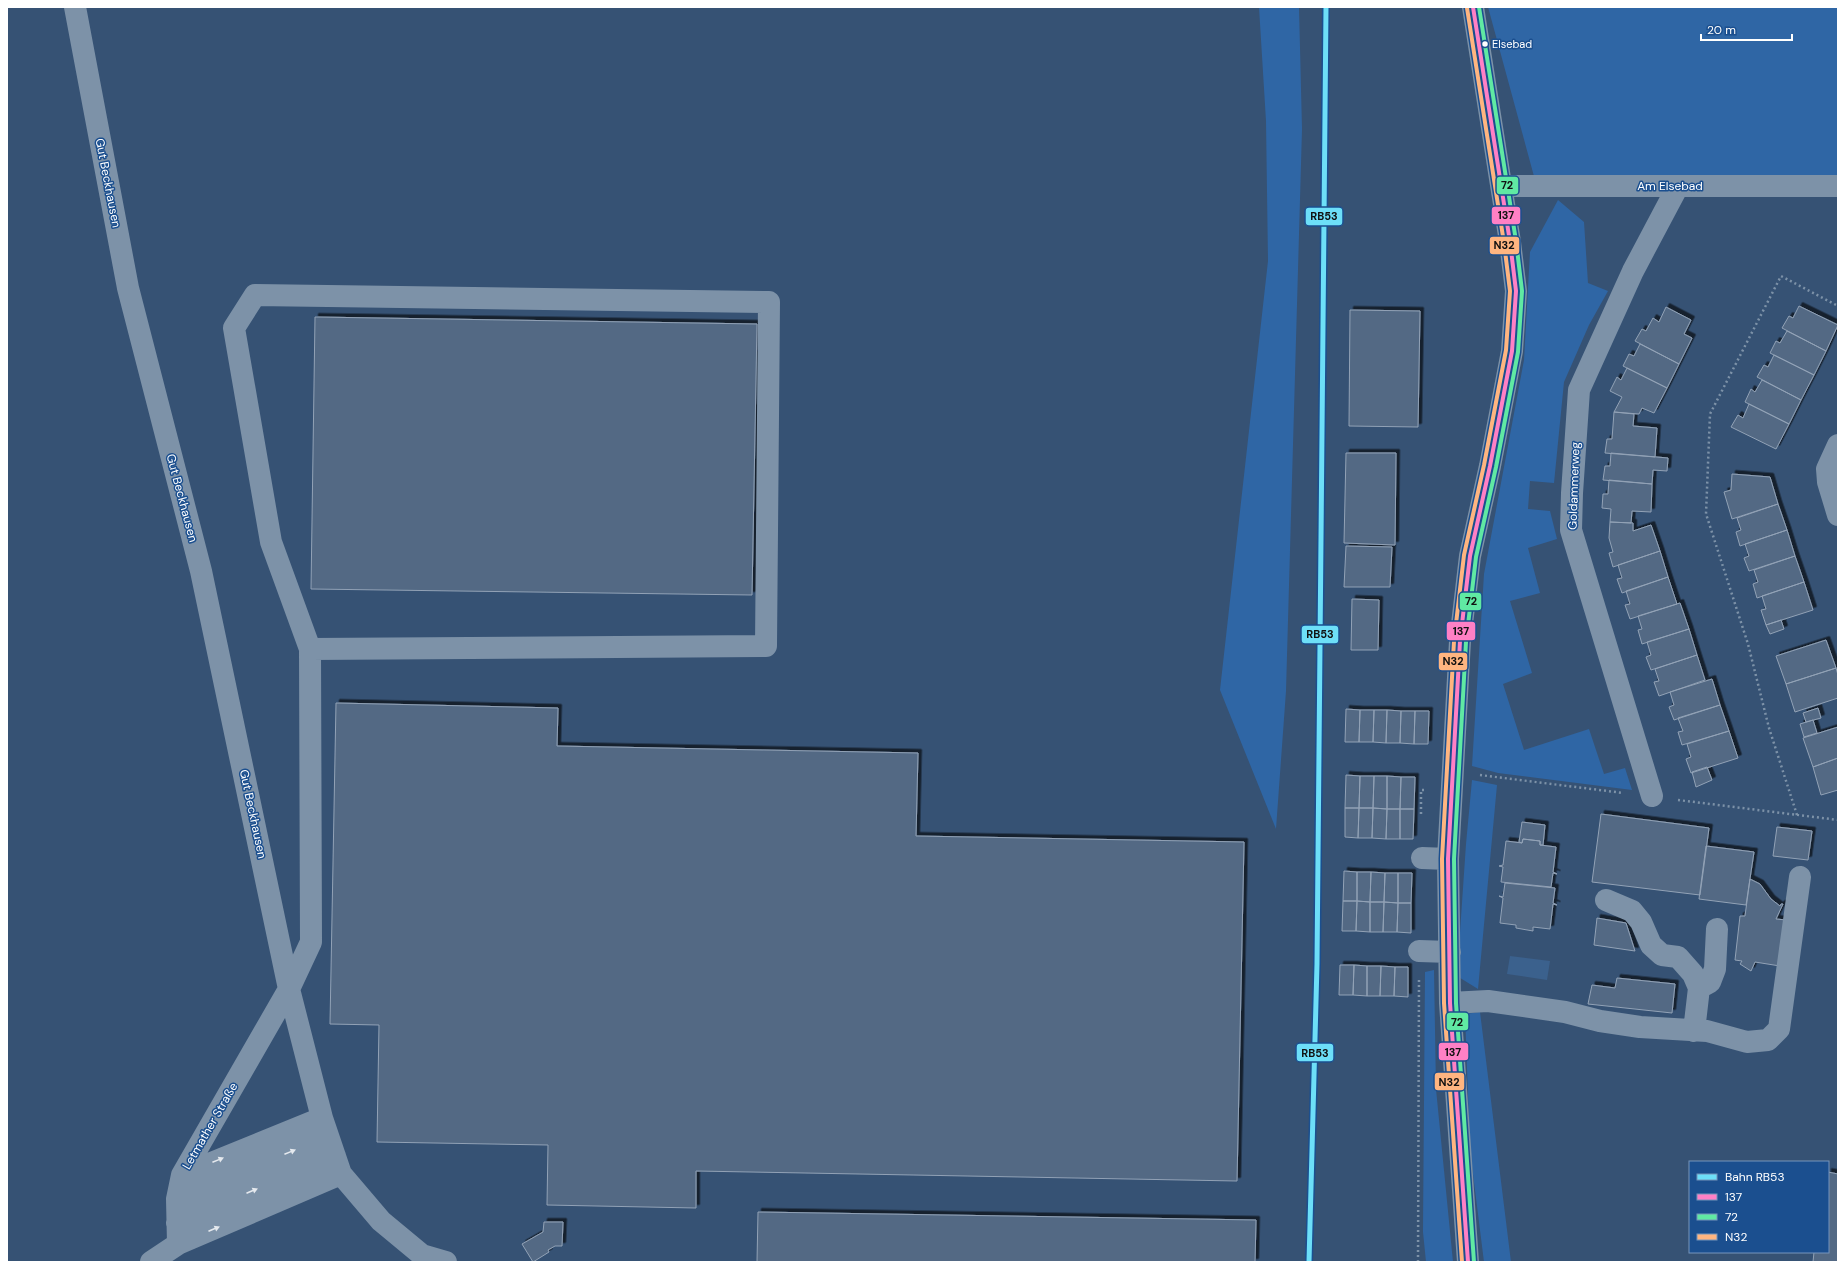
<svg xmlns="http://www.w3.org/2000/svg" width="1845" height="1269" font-family="'DM Sans',sans-serif">
<style>
.green{fill:#2f66a5}
.water{fill:#3b618d}
.building{fill:#526984;stroke:#92a2b6;filter:url(#shadow)}
.lines{fill:none;stroke-linecap:round;stroke-linejoin:round}
.path{stroke:#7d92a8;stroke-width:2.5;stroke-dasharray:2 3;stroke-linecap:butt}
.minor{stroke:#7d92a8;stroke-width:22}
.bus-1-casing{stroke:#1b4f8f;stroke-width:7}
.bus-2-casing{stroke:#1b4f8f;stroke-width:7}
.bus-3-casing{stroke:#1b4f8f;stroke-width:7}
.bus-1{stroke:#ff80c5;stroke-width:4}
.bus-2{stroke:#60e9a3;stroke-width:4}
.bus-3{stroke:#ffb580;stroke-width:4}
.rail-1-casing{stroke:#1b4f8f;stroke-width:8}
.rail-1{stroke:#6ddff8;stroke-width:5}
.oneway{fill:#e5e9ee}
.bus-dot{fill:#fff;stroke:#1b4f8f;stroke-width:1.5}
.labels{text-anchor:middle;stroke-width:3;stroke-linejoin:round;paint-order:stroke}
.bus-label{font-size:11px;fill:#fff;stroke:#1b4f8f;text-anchor:start}
.street-label{font-size:12px;fill:#fff;stroke:#1b4f8f}
.line-badge{stroke:#1b4f8f;stroke-width:1.5}
.pale-badge-label{font-size:11px;text-anchor:middle;font-weight:bold;fill:#111}
</style>
<defs>
<filter id="shadow"><feDropShadow dx="3.5" dy="-3.5" stdDeviation="0" flood-color="#0009"/></filter>
</defs>
<rect width="100%" height="100%" fill="#365274"/>
<path class="green" d="M 1259,7 L 1299,7 L 1302,129 L 1286,691 L 1276,829 L 1220,690 L 1268,261 L 1266,121 Z
M 1488,7 L 1838,7 L 1838,179 L 1535,180 Z
M 1558,200 L 1584,222 L 1588,283 L 1608,291 L 1589,325 L 1564,382 L 1554,483 L 1530,481 L 1528,509 L 1550,511 L 1557,539 L 1528,548 L 1540,593 L 1510,601 L 1532,673 L 1503,684 L 1524,750 L 1589,729 L 1604,774 L 1625,768 L 1632,790 L 1498,773 L 1472,766 L 1484,574 L 1524,360 L 1530,252 Z
M 1472,780 L 1497,785 L 1478,989 L 1457,976 L 1466,844 Z
M 1434,970 L 1436,1089 L 1453,1262 L 1426,1262 L 1423,1232 L 1425,972 Z
M 1480,1012 L 1511,1262 L 1484,1262 L 1470,1150 L 1465,1014 Z"/>
<path class="water" d="M 1510,956 L 1550,961 L 1547,980 L 1507,974 Z"/>
<path class="building" d="M 1799,306 L 1838,325 L 1826,351 L 1782,328 L 1789,316 L 1793,318 Z
M 1666,307 L 1691,320 L 1684,334 L 1692,338 L 1679,364 L 1635,341 L 1642,329 L 1646,331 L 1653,318 L 1659,322 Z
M 1350,310 L 1420,311 L 1418,427 L 1349,426 Z
M 315,317 L 757,324 L 752,595 L 311,589 Z
M 1787,331 L 1826,351 L 1814,375 L 1770,353 L 1776,341 L 1780,343 Z
M 1640,344 L 1679,364 L 1667,388 L 1623,366 L 1629,354 L 1634,356 Z
M 1774,355 L 1814,375 L 1801,400 L 1757,377 L 1764,365 L 1768,367 Z
M 1627,368 L 1667,388 L 1654,413 L 1642,408 L 1639,414 L 1614,412 L 1622,397 L 1610,391 L 1617,377 L 1621,380 Z
M 1762,380 L 1801,400 L 1789,424 L 1745,402 L 1751,389 L 1755,392 Z
M 1749,404 L 1789,424 L 1776,449 L 1731,427 L 1738,415 L 1743,418 Z
M 1614,412 L 1634,414 L 1633,426 L 1657,428 L 1655,457 L 1605,453 L 1607,439 L 1612,439 Z
M 1346,453 L 1396,453 L 1395,545 L 1344,543 Z
M 1611,453 L 1668,458 L 1667,471 L 1653,470 L 1652,484 L 1603,480 L 1605,466 L 1610,466 Z
M 1732,474 L 1770,477 L 1778,504 L 1732,519 L 1724,492 L 1731,490 Z
M 1609,480 L 1652,484 L 1651,512 L 1632,511 L 1631,523 L 1610,522 L 1611,509 L 1602,508 L 1603,494 L 1608,494 Z
M 1778,504 L 1787,530 L 1740,546 L 1736,532 L 1741,530 L 1737,518 Z
M 1610,522 L 1633,523 L 1633,531 L 1651,525 L 1660,551 L 1613,567 L 1609,553 L 1613,552 L 1609,538 Z
M 1787,530 L 1795,556 L 1749,571 L 1744,558 L 1749,556 L 1745,544 Z
M 1346,546 L 1392,547 L 1390,587 L 1344,587 Z
M 1660,551 L 1668,577 L 1622,593 L 1617,579 L 1622,578 L 1618,565 Z
M 1795,556 L 1804,582 L 1757,598 L 1753,584 L 1758,582 L 1754,570 Z
M 1668,577 L 1677,604 L 1630,619 L 1625,605 L 1630,604 L 1626,591 Z
M 1804,582 L 1813,610 L 1766,625 L 1761,610 L 1766,609 L 1762,596 Z
M 1352,599 L 1379,600 L 1378,650 L 1351,650 Z
M 1680,603 L 1689,629 L 1642,644 L 1638,630 L 1642,629 L 1638,616 Z
M 1781,620 L 1784,629 L 1770,634 L 1766,625 Z
M 1689,629 L 1697,655 L 1651,670 L 1646,657 L 1651,655 L 1647,642 Z
M 1826,640 L 1836,668 L 1786,684 L 1776,656 Z
M 1697,655 L 1705,680 L 1659,696 L 1654,682 L 1659,681 L 1655,669 Z
M 1836,668 L 1838,675 L 1838,698 L 1795,712 L 1786,684 Z
M 1712,679 L 1720,705 L 1674,720 L 1669,707 L 1674,705 L 1670,692 Z
M 336,703 L 558,708 L 557,746 L 918,753 L 916,836 L 1244,842 L 1237,1181 L 696,1171 L 696,1208 L 547,1205 L 548,1145 L 377,1142 L 379,1025 L 330,1024 Z
M 1720,705 L 1729,731 L 1682,745 L 1678,732 L 1683,731 L 1678,718 Z
M 1818,708 L 1821,718 L 1806,722 L 1803,713 Z
M 1346,709 L 1360,710 L 1359,742 L 1345,742 Z
M 1360,710 L 1374,710 L 1373,742 L 1359,742 Z
M 1374,710 L 1387,710 L 1386,743 L 1373,742 Z
M 1387,710 L 1401,711 L 1400,743 L 1386,743 Z
M 1401,711 L 1415,711 L 1414,744 L 1400,743 Z
M 1415,711 L 1429,711 L 1428,744 L 1414,744 Z
M 1813,720 L 1817,733 L 1804,737 L 1800,724 Z
M 1838,727 L 1838,758 L 1813,767 L 1803,738 Z
M 1729,731 L 1738,758 L 1691,773 L 1686,759 L 1691,757 L 1687,744 Z
M 1838,758 L 1838,790 L 1821,795 L 1813,767 Z
M 1707,767 L 1712,780 L 1696,787 L 1692,772 Z
M 1346,775 L 1360,776 L 1359,808 L 1345,808 Z
M 1360,776 L 1374,776 L 1373,808 L 1359,808 Z
M 1374,776 L 1387,776 L 1387,809 L 1373,808 Z
M 1387,776 L 1401,777 L 1400,809 L 1387,809 Z
M 1401,777 L 1415,777 L 1414,809 L 1400,809 Z
M 1345,808 L 1359,808 L 1358,838 L 1345,837 Z
M 1359,808 L 1373,808 L 1372,838 L 1358,838 Z
M 1373,808 L 1387,809 L 1386,839 L 1372,838 Z
M 1387,809 L 1400,809 L 1400,839 L 1386,839 Z
M 1400,809 L 1414,809 L 1413,839 L 1400,839 Z
M 1601,814 L 1709,828 L 1700,895 L 1592,882 Z
M 1522,822 L 1545,825 L 1543,845 L 1540,845 L 1540,841 L 1523,839 L 1522,843 L 1519,842 Z
M 1777,827 L 1812,831 L 1808,860 L 1773,856 Z
M 1523,839 L 1540,841 L 1540,845 L 1556,847 L 1553,872 L 1557,874 L 1553,873 L 1551,887 L 1501,882 L 1503,867 L 1499,866 L 1503,865 L 1506,841 L 1522,843 Z
M 1706,846 L 1754,852 L 1746,905 L 1699,899 Z
M 1344,871 L 1357,872 L 1357,901 L 1343,901 Z
M 1357,872 L 1371,872 L 1370,902 L 1357,901 Z
M 1371,872 L 1385,873 L 1384,902 L 1370,902 Z
M 1385,873 L 1398,873 L 1398,903 L 1384,902 Z
M 1398,873 L 1412,873 L 1411,903 L 1398,903 Z
M 1750,879 L 1760,884 L 1771,899 L 1780,906 L 1781,904 L 1783,904 L 1776,919 L 1786,920 L 1780,966 L 1755,962 L 1751,971 L 1740,964 L 1742,961 L 1735,960 L 1740,916 L 1745,916 Z
M 1505,883 L 1555,888 L 1553,903 L 1557,905 L 1553,904 L 1550,929 L 1533,927 L 1533,931 L 1516,928 L 1516,925 L 1500,923 L 1503,898 L 1499,896 L 1503,897 Z
M 1343,901 L 1357,901 L 1356,931 L 1342,931 Z
M 1357,901 L 1370,902 L 1370,932 L 1356,931 Z
M 1370,902 L 1384,902 L 1383,932 L 1370,932 Z
M 1384,902 L 1398,903 L 1397,932 L 1383,932 Z
M 1398,903 L 1411,903 L 1411,933 L 1397,932 Z
M 1597,918 L 1626,923 L 1635,951 L 1594,945 Z
M 1340,965 L 1354,965 L 1353,995 L 1339,995 Z
M 1354,965 L 1367,966 L 1367,996 L 1353,995 Z
M 1367,966 L 1381,966 L 1380,996 L 1367,996 Z
M 1381,966 L 1395,967 L 1394,996 L 1380,996 Z
M 1395,967 L 1408,967 L 1408,997 L 1394,996 Z
M 1617,978 L 1675,984 L 1672,1013 L 1588,1004 L 1592,985 L 1615,988 Z
M 1828,1172 L 1838,1174 L 1838,1262 L 1813,1262 L 1814,1252 L 1828,1252 Z
M 758,1212 L 1256,1220 L 1255,1262 L 757,1262 Z
M 544,1222 L 563,1222 L 562,1246 L 555,1246 L 548,1250 L 549,1252 L 533,1262 L 522,1244 L 543,1232 Z"/>
<g class="lines">
<path class="path" d="M 1480,775 L 1623,793
M 1678,800 L 1838,820
M 1421,814 L 1421,790 L 1424,790
M 1797,815 L 1769,728 L 1748,644 L 1706,514 L 1710,414 L 1781,276 L 1838,306
M 1418,1262 L 1419,979"/>
<path class="minor" d="M 75,7 L 128,288 L 201,571 L 289,989 L 322,1118 L 341,1174 L 381,1221 L 422,1255 L 446,1262
M 1502,186 L 1838,186
M 1838,445 L 1827,469 L 1828,482 L 1838,515
M 1652,796 L 1571,530 L 1572,493 L 1579,390 L 1633,271 L 1678,186
M 1422,858 L 1448,859
M 1606,900 L 1632,911 L 1641,922 L 1651,945 L 1662,955 L 1678,957 L 1693,974 L 1699,988 L 1694,1031
M 1419,951 L 1450,952
M 1699,988 L 1710,982 L 1715,969 L 1717,929
M 1450,1003 L 1488,1001 L 1565,1012 L 1600,1021 L 1640,1027 L 1707,1031 L 1747,1042 L 1768,1040 L 1779,1029 L 1800,877
M 182,1175 L 322,1118
M 177,1199 L 328,1137
M 177,1223 L 335,1156
M 178,1244 L 341,1174
M 151,1262 L 178,1244 L 177,1199 L 182,1175 L 289,989 L 311,942 L 310,649 L 766,646 L 769,302 L 255,295 L 234,328 L 271,542 L 310,649
M 1468,1262 L 1450,1003 L 1448,859 L 1460,641 L 1470,556 L 1490,466 L 1512,351 L 1516,291 L 1510,242 L 1473,7"/>
<defs>
<path id="bus-1" d="M 1468,1262 L 1450,1003 L 1448,859 L 1460,641 L 1470,556 L 1490,466 L 1512,351 L 1516,291 L 1510,242 L 1473,7"/>
<path id="bus-2" d="M 1474,1262 L 1456,1003 L 1454,859 L 1466,642 L 1476,557 L 1496,467 L 1518,352 L 1522,291 L 1516,241 L 1479,7"/>
<path id="bus-3" d="M 1462,1262 L 1444,1003 L 1442,859 L 1454,641 L 1464,555 L 1484,465 L 1506,350 L 1510,291 L 1504,243 L 1467,8"/>
</defs>
<use href="#bus-1" class="bus-1-casing"/>
<use href="#bus-2" class="bus-2-casing"/>
<use href="#bus-3" class="bus-3-casing"/>
<use href="#bus-1" class="bus-1"/>
<use href="#bus-2" class="bus-2"/>
<use href="#bus-3" class="bus-3"/>
<defs>
<path id="rail-1" d="M 1309,1262 L 1317,964 L 1326,7"/>
</defs>
<use href="#rail-1" class="rail-1-casing"/>
<use href="#rail-1" class="rail-1"/>
</g>
<defs><path id="oneway-solid" d="M-6-.8H1V-3.2L6.5 0L1 3.2V.8H-6Z"/></defs>
<g class="oneway">
<use href="#oneway-solid" transform="translate(290 1152) rotate(-22)"/>
<use href="#oneway-solid" transform="translate(218 1160) rotate(-22)"/>
<use href="#oneway-solid" transform="translate(252 1191) rotate(-23)"/>
<use href="#oneway-solid" transform="translate(214 1229) rotate(-23)"/>
</g>
<circle class="bus-dot" cx="1485" cy="44" r="3.5"/>
<g class="labels">
<g class="bus-label">
<text x="1492" y="48">Elsebad</text>
</g>
<g class="street-label">
<text transform="translate(108 183) rotate(79)" y="4">Gut Beckhausen</text>
<text x="1670" y="190">Am Elsebad</text>
<text transform="translate(1574 486) rotate(-88)" y="4">Goldammerweg</text>
<text transform="translate(182 498) rotate(75)" y="4">Gut Beckhausen</text>
<text transform="translate(253 814) rotate(78)" y="4">Gut Beckhausen</text>
<text transform="translate(210 1126) rotate(-60)" y="4">Letmather Straße</text>
</g>
</g>
<g class="line-badge">
<rect x="1496" y="176" width="23" height="19" rx="4" fill="#60e9a3"/>
<rect x="1491" y="206" width="30" height="19" rx="4" fill="#ff80c5"/>
<rect x="1305" y="207" width="38" height="19" rx="4" fill="#6ddff8"/>
<rect x="1489" y="236" width="31" height="19" rx="4" fill="#ffb580"/>
<rect x="1459" y="592" width="23" height="19" rx="4" fill="#60e9a3"/>
<rect x="1446" y="621" width="30" height="20" rx="4" fill="#ff80c5"/>
<rect x="1301" y="625" width="38" height="19" rx="4" fill="#6ddff8"/>
<rect x="1438" y="652" width="30" height="19" rx="4" fill="#ffb580"/>
<rect x="1446" y="1012" width="23" height="19" rx="4" fill="#60e9a3"/>
<rect x="1438" y="1042" width="31" height="19" rx="4" fill="#ff80c5"/>
<rect x="1296" y="1043" width="38" height="19" rx="4" fill="#6ddff8"/>
<rect x="1434" y="1072" width="31" height="19" rx="4" fill="#ffb580"/>
</g>
<g class="pale-badge-label">
<text x="1507" y="189">72</text>
<text x="1506" y="219">137</text>
<text x="1324" y="220">RB53</text>
<text x="1504" y="249">N32</text>
<text x="1471" y="605">72</text>
<text x="1461" y="635">137</text>
<text x="1320" y="638">RB53</text>
<text x="1453" y="665">N32</text>
<text x="1457" y="1026">72</text>
<text x="1453" y="1056">137</text>
<text x="1315" y="1057">RB53</text>
<text x="1449" y="1086">N32</text>
</g>
<rect width="1845" height="1269" fill="none" stroke="#ffffff" stroke-width="16"/>
<rect x="1689" y="1161" width="140" height="92" fill="#1b4f8f" stroke="#7695bc"/>
<rect x="1697" y="1174" width="20" height="6" fill="#6ddff8" stroke="#7695bc"/>
<text x="1725" y="1181" font-size="12" fill="#ffffff">Bahn RB53</text>
<rect x="1697" y="1194" width="20" height="6" fill="#ff80c5" stroke="#7695bc"/>
<text x="1725" y="1201" font-size="12" fill="#ffffff">137</text>
<rect x="1697" y="1214" width="20" height="6" fill="#60e9a3" stroke="#7695bc"/>
<text x="1725" y="1221" font-size="12" fill="#ffffff">72</text>
<rect x="1697" y="1234" width="20" height="6" fill="#ffb580" stroke="#7695bc"/>
<text x="1725" y="1241" font-size="12" fill="#ffffff">N32</text>
<path d="M1701 34v6h91v-6" fill="none" stroke="#ffffff" stroke-width="2"/>
<text x="1707" y="34" font-size="12" fill="#ffffff" stroke="#1b4f8f" stroke-width="3" paint-order="stroke">20 m</text>
</svg>
